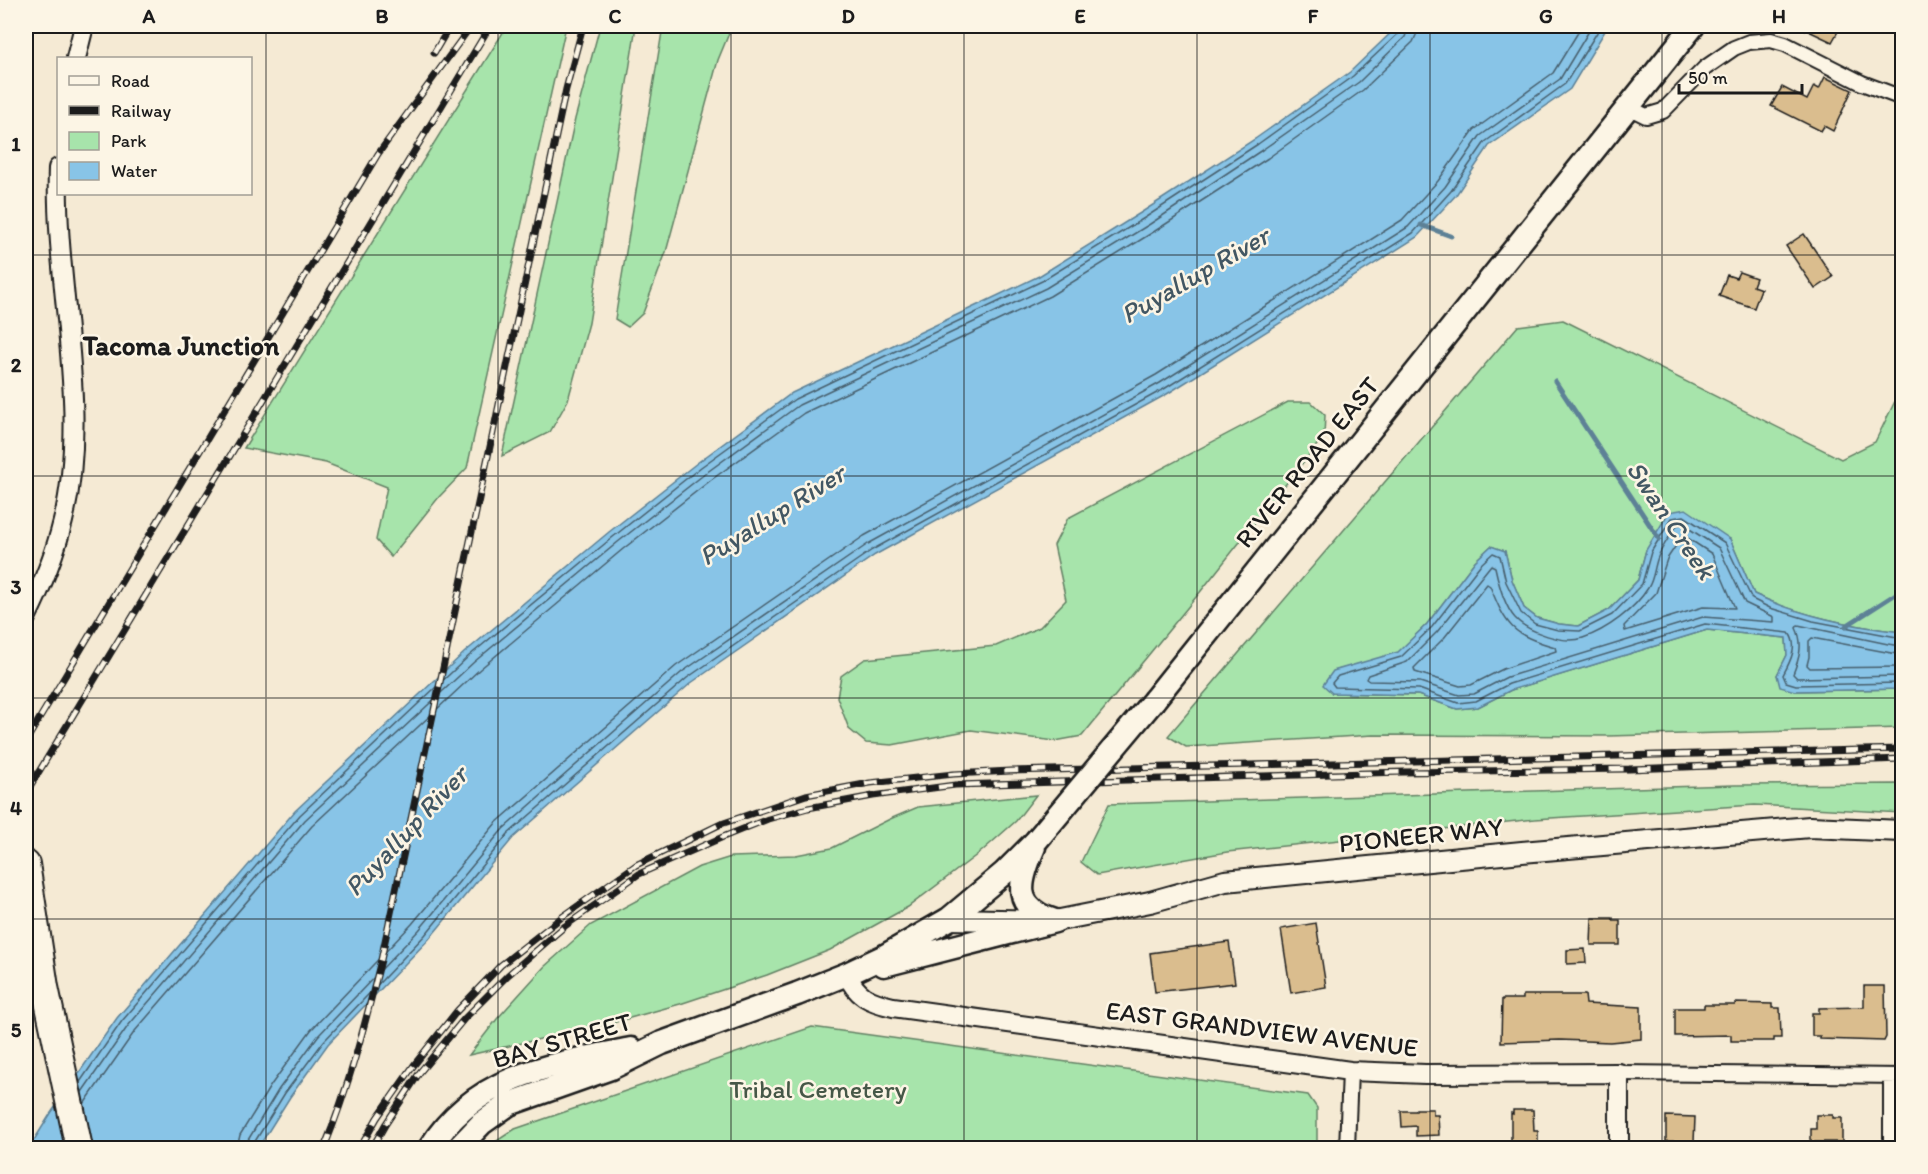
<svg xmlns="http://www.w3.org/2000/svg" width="1928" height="1174" font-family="Itim,sans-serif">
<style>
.green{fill:#a7e4ab;stroke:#628064;stroke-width:1.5}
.water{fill:#88c4e7;stroke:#5d8196;stroke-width:1.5}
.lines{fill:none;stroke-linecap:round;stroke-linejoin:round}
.shore{stroke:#475f6d;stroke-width:1.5}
.stream{stroke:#5d8196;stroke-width:5}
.building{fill:#dabd8e;stroke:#1c1c1c;stroke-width:1.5}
.minor-casing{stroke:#1c1c1c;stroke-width:18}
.tertiary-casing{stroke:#1c1c1c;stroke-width:22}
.secondary-casing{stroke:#1c1c1c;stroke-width:24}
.primary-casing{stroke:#1c1c1c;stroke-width:27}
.motorway-casing{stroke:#1c1c1c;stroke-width:30}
.minor{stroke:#fcf5e5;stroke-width:14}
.tertiary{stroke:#fcf5e5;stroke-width:18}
.secondary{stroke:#fcf5e5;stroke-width:20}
.primary{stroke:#fcf5e5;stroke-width:22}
.motorway{stroke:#fcf5e5;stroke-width:26}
.rail-casing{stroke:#1c1c1c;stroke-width:7}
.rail{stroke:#fcf5e5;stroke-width:4.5;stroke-dasharray:14;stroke-linecap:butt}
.primary-bridge-casing{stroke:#1c1c1c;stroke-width:27;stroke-linecap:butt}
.primary-bridge{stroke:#fcf5e5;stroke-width:22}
.grid{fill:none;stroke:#1c1c1c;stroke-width:1.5;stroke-opacity:0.55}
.labels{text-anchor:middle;stroke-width:5;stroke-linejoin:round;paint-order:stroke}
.street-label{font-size:26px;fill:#1c1c1c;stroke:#fcf5e5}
.park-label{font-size:26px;fill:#465847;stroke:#fcf5e5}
.water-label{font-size:27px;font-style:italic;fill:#425763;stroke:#fcf5e5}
.neighbourhood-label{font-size:27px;font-weight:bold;fill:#1c1c1c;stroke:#fcf5e5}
.neatline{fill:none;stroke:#1c1c1c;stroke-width:2}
.grid-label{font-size:20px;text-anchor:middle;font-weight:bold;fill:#1c1c1c}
</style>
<rect width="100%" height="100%" fill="#f5ead4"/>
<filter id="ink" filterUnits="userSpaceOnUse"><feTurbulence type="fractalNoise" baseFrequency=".0167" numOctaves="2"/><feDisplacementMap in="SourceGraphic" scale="12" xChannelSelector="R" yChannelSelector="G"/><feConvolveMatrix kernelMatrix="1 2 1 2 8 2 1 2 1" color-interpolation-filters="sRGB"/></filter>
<g filter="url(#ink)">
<path class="green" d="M 507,26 L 566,26 L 467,468 L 439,497 L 391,557 L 376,540 L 387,487 L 326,463 L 244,448 Z
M 600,26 L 636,26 L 589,323 L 568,400 L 550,432 L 502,456 L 575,119 Z
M 663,26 L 732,26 L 718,60 L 666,252 L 643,313 L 628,327 L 615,319 Z
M 1563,320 L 1841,459 L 1875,442 L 1902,387 L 1902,632 C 1854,627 1798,615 1754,594 L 1730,539 L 1646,550 L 1638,580 L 1609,610 L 1578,626 L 1559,624 L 1537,618 L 1524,608 L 1512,580 L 1505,551 L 1491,546 L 1475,561 L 1427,624 L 1398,653 L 1334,671 L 1332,693 L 1418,695 L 1457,709 L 1478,707 L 1511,690 L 1707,630 L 1786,638 L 1787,655 L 1777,675 L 1795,691 L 1902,689 L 1902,728 L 1608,736 L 1373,735 L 1186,747 L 1168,736 L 1518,326 Z
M 1288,402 L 1311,402 L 1325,415 L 1324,436 L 1201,591 L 1082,736 L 1055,741 L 971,730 L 892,745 L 866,743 L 849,729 L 837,697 L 841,676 L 865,659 L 996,646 L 1040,627 L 1066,600 L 1054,545 L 1068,518 Z
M 1902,784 L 1902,813 L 1755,805 L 1535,819 L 1227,852 L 1097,875 L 1081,862 L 1109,804 L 1734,785 Z
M 1036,795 L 1016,821 L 982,851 L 908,907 L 830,950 L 767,975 L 680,1004 L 612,1023 L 469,1055 L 497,1019 L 544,967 L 591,925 L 699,867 L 731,857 L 796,855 L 832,848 L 890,819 L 918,807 Z
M 812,1027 L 1308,1095 L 1317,1108 L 1317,1148 L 486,1148 L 515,1129 Z"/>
<path class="water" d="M 1398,26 L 1608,26 L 1570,89 L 1489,146 L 1456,195 L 1417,237 L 1167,394 L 875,555 L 691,683 L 513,838 L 429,939 L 328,1044 L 290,1097 L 258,1148 L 29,1148 L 51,1113 L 117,1018 L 295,811 L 465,652 L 609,532 L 697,463 L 792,393 L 1039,276 L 1142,212 L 1255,139 L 1350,72 Z
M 1686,509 L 1730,539 L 1754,594 C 1798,615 1854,627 1902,632 L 1902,689 L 1795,691 L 1780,687 L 1777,675 L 1787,655 L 1786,638 L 1707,630 L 1511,690 L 1478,707 L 1457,709 L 1418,695 L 1332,693 L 1323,685 L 1333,671 L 1398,652 L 1427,624 L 1475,561 L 1491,546 L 1505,551 L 1512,580 L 1524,608 L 1537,618 L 1559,624 L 1578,626 L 1609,610 L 1638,580 L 1646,550 L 1669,512 Z"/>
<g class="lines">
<path class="shore" d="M 1682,524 L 1719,548 L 1745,603 L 1774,617 L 1774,622 L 1703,617 L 1507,677 L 1474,694 L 1459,695 L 1420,682 L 1369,681 L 1366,679 L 1368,675 L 1407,662 L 1437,632 L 1491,565 L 1495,567 C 1498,581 1505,607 1515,618 C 1528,632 1565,645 1583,638 C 1607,630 1635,609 1648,588 C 1654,579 1654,567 1658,557 C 1662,546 1671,535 1677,525 Z
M 1683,535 L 1712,554 L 1735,608 L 1703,607 L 1625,631 L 1624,626 L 1656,593 L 1667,559 Z
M 1487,584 L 1490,586 C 1506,626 1512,635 1555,647 L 1556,651 L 1503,669 L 1471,685 L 1460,686 L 1415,672 L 1414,668 L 1444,638 Z
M 1902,638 L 1813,621 L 1770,608 L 1752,599 L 1725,543 L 1684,516 L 1672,518 L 1651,552 L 1642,584 L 1612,615 L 1580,631 L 1558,630 L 1535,624 L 1521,613 L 1506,582 L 1500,556 L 1493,553 L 1480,565 L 1432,627 L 1401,657 L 1338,676 L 1332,683 L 1335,687 L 1419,689 L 1458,703 L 1476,701 L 1509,684 L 1705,624 L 1789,633 C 1799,646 1790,662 1783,675 L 1786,682 L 1796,685 L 1902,683
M 1902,646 L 1888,644 L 1798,625 L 1796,628 C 1804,644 1799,659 1793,674 L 1797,678 L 1902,676
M 1902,655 L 1812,638 L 1809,641 L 1809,657 L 1807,665 L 1810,668 L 1902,667
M 80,1082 L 122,1021 L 300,815 L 469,656 L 613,537 L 701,467 L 795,399 L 1042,281 L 1146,217 L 1258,144 L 1353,76 L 1400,32 L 1401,26
M 82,1092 L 128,1026 L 305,820 L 474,662 L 618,542 L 706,473 L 799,405 L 1046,288 L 1150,224 L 1262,150 L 1359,82 L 1405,37 L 1409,26
M 84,1104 L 135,1031 L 312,826 L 480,669 L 623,549 L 711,480 L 804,413 L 1050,296 L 1155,231 L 1268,158 L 1363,90 L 1413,42 L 1417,33 L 1418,26
M 237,1148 L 240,1135 L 271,1085 L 311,1030 L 412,924 L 496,823 L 676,666 L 864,536 L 1156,375 L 1402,220 L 1438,181 L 1474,130 L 1553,73 L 1582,26
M 246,1148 L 248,1140 L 279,1089 L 318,1036 L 419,930 L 503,829 L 682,672 L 868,544 L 1160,383 L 1408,227 L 1445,187 L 1480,136 L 1560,79 L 1592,26
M 253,1148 L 254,1143 L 285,1093 L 324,1041 L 425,935 L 508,834 L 687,678 L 872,550 L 1164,389 L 1413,233 L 1451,191 L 1485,142 L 1565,84 L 1601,26"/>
<path class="stream" d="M 1421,225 L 1451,236
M 1555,381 L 1659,539
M 1846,626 L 1902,590"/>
</g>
<path class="building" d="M 1798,26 L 1841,26 L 1832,42 Z
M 1825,77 L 1852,90 L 1833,131 L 1824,126 L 1821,131 L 1771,106 L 1782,87 L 1807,100 L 1814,86 L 1819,89 Z
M 1804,234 L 1833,277 L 1815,289 L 1786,246 Z
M 1739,272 L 1756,278 L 1753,286 L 1761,289 L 1754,308 L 1719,296 L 1727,275 L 1736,278 Z
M 1592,918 L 1613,918 L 1613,920 L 1620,920 L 1620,945 L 1591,945 Z
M 1316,923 L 1326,987 L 1291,993 L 1281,929 Z
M 1229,942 L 1235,983 L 1155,992 L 1150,953 Z
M 1585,949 L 1586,963 L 1567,964 L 1567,950 Z
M 1864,986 L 1885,986 L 1886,1037 L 1884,1041 L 1820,1039 L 1820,1036 L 1812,1036 L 1812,1013 L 1819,1013 L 1819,1008 L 1864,1007 Z
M 1523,995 L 1585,995 L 1586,1004 L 1641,1007 L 1641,1039 L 1610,1042 L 1560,1040 L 1501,1042 L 1502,999 L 1523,999 Z
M 1735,1003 L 1772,1004 L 1772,1008 L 1780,1008 L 1781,1038 L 1774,1038 L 1774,1041 L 1731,1041 L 1731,1035 L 1675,1036 L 1675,1008 L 1704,1008 L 1704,1005 L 1735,1005 Z
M 1416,1109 L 1433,1109 L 1433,1115 L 1438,1115 L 1439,1135 L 1416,1136 L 1416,1126 L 1402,1127 L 1401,1111 L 1416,1111 Z
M 1513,1110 L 1533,1110 L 1534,1131 L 1538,1131 L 1538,1145 L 1511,1145 L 1511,1113 L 1513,1114 Z
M 1816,1115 L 1833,1115 L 1833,1118 L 1842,1118 L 1842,1142 L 1811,1142 L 1811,1129 L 1816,1129 Z
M 1666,1116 L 1695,1117 L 1694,1142 L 1666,1141 Z"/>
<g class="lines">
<defs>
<path id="minor" d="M 1628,107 L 1646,116 L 1663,111 L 1705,68 L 1734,48 L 1749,42 L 1771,40 L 1785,44 L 1862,83 L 1902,98
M 1619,1073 L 1902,1076
M 1347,1148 L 1350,1071
M 1891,1148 L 1891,1076"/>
<path id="tertiary" d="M 76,58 L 84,26
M 26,618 C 41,588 55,554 63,521 C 91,407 54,284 58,168
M 847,974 C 856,996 870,1002 893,1007 L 1350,1071 L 1425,1074 L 1619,1073 L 1619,1148"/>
<path id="secondary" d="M 949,919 L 1055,921 L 1150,902 L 1225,881 L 1522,852 L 1810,827 L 1902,831"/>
<path id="primary" d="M 1154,700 L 1693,26
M 1034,847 C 1019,882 1011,908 1055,921
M 884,965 L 1055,921
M 430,1148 C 475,1075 553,1064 631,1049
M 458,1148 L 482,1123 L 509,1104 L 611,1068 L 662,1043 L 797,994 L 847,974 L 883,957 L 949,919 L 1004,873 L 1036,841"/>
<path id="motorway" d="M 26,864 L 45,987 L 79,1148"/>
</defs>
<use href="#minor" class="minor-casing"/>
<use href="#tertiary" class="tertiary-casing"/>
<use href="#secondary" class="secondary-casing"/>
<use href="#primary" class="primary-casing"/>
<use href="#motorway" class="motorway-casing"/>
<use href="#minor" class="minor"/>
<use href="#tertiary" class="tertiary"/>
<use href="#secondary" class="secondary"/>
<use href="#primary" class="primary"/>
<use href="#motorway" class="motorway"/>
<defs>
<path id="rail" d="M 434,53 L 450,26
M 26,741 L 378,154 L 471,26
M 26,793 L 490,26
M 324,1148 C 349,1087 365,1024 381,960 L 566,89 L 583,26
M 360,1148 L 377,1118 L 414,1065 L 457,1011 L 501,965 L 562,917 L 636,865 L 721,824 L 806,795 L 870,783 L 954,774 L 1010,771 L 1902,749
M 372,1148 L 385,1125 L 420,1072 L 464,1019 L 508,975 L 565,926 L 639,874 L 723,837 L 768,819 L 808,808 L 873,796 L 955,785 L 1404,772 L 1629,769 L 1902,759"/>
</defs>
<use href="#rail" class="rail-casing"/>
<use href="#rail" class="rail"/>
<defs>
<path id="primary-bridge" d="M 1036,841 L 1154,700"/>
</defs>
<use href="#primary-bridge" class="primary-bridge-casing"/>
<use href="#primary-bridge" class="primary-bridge"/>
</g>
</g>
<path class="grid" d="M 266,26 L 266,1148M 498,26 L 498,1148M 731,26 L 731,1148M 964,26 L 964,1148M 1197,26 L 1197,1148M 1430,26 L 1430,1148M 1662,26 L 1662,1148M 26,255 L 1902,255M 26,476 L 1902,476M 26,698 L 1902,698M 26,919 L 1902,919"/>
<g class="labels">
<g class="street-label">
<text transform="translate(1307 462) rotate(-51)" y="9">RIVER ROAD EAST</text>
<text transform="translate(1421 835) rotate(-6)" y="9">PIONEER WAY</text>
<text transform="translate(1262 1029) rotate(7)" y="9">EAST GRANDVIEW AVENUE</text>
<text transform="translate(562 1040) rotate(-16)" y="9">BAY STREET</text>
</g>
<g class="park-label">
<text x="818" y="1098">Tribal Cemetery</text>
</g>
<g class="water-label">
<text transform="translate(1195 275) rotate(-30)" y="9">Puyallup River</text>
<text transform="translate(772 515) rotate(-32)" y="9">Puyallup River</text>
<text transform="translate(1671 520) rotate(56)" y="9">Swan Creek</text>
<text transform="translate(406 831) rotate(-47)" y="9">Puyallup River</text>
</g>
<g class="neighbourhood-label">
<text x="181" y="355">Tacoma Junction</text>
</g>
</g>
<rect width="1928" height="1174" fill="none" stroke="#fcf5e5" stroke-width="66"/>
<rect x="57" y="57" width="195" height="138" fill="#fcf5e5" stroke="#a29e95" stroke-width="1.5"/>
<rect x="69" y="76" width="30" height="9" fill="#fcf5e5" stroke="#a29e95" stroke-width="1.5"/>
<text x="111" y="87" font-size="18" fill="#1c1c1c">Road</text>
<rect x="69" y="106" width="30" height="9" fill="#1c1c1c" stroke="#a29e95" stroke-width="1.5"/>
<text x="111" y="117" font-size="18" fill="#1c1c1c">Railway</text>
<rect x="69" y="132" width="30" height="18" fill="#a7e4ab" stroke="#a29e95" stroke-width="1.5"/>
<text x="111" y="147" font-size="18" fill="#1c1c1c">Park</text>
<rect x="69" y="162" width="30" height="18" fill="#88c4e7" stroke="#a29e95" stroke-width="1.5"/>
<text x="111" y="177" font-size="18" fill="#1c1c1c">Water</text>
<path d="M1679 84v9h123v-9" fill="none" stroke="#1c1c1c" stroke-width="3"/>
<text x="1688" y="84" font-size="18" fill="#1c1c1c" stroke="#fcf5e5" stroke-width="4.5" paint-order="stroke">50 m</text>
<rect x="33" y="33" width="1862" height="1108" class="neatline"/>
<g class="grid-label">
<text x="149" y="23">A</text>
<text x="382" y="23">B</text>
<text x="615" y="23">C</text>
<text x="848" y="23">D</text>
<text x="1080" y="23">E</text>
<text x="1313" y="23">F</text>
<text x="1546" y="23">G</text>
<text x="1779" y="23">H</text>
<text x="16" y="151">1</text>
<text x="16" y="372">2</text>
<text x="16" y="594">3</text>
<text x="16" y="815">4</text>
<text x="16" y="1037">5</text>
</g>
</svg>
